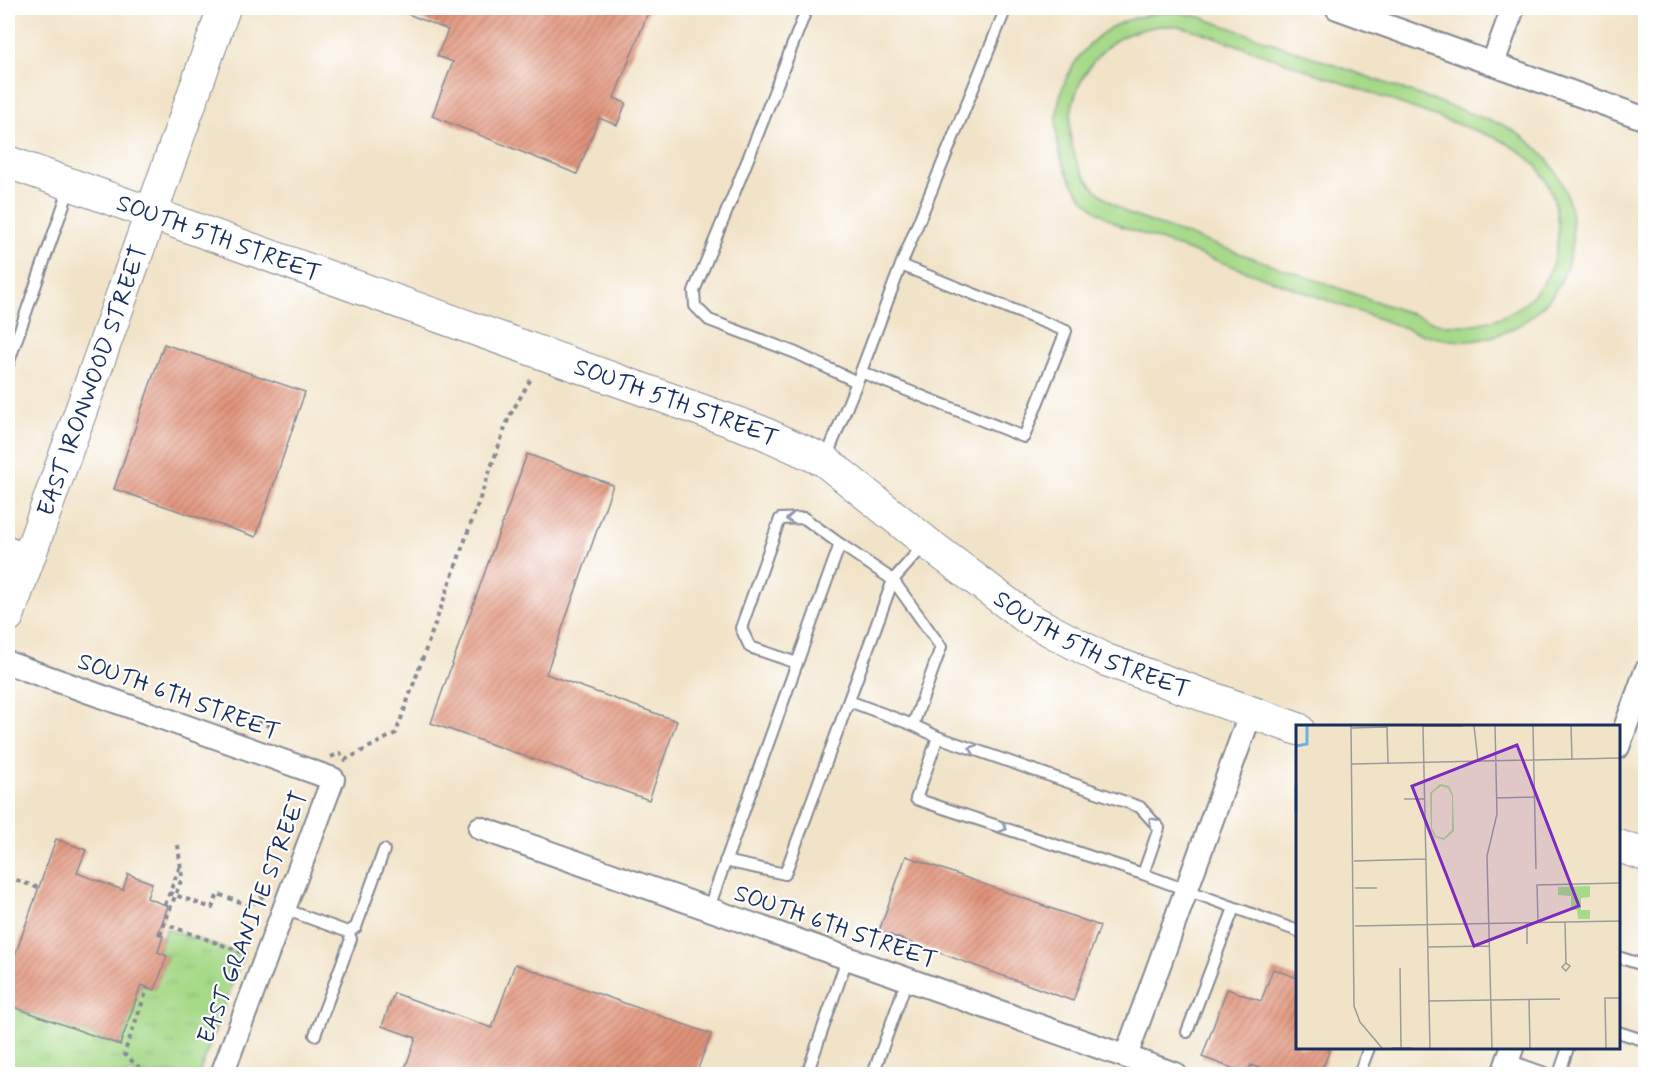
<svg xmlns="http://www.w3.org/2000/svg" width="1653" height="1082" font-family="Mynerve,sans-serif">
<style>
.grass{fill:#a6d988;stroke:#608473;stroke-width:1.5;fill-rule:evenodd}
.park{fill:url(#park-tufts);stroke:#608473;stroke-width:1.5}
.building{fill:url(#building-hatch)}
.lines{fill:none;stroke-linecap:round;stroke-linejoin:round}
.lane-casing{stroke:#868993;stroke-width:14}
.street-casing{stroke:#868993;stroke-width:26}
.secondary-casing{stroke:#868993;stroke-width:34}
.path{stroke:#868993;stroke-width:4;stroke-dasharray:4.5 4.5;stroke-linecap:butt}
.lane{stroke:#fff;stroke-width:10}
.street{stroke:#fff;stroke-width:22}
.secondary{stroke:#fff;stroke-width:32}
.oneway{stroke:#8d97ae}
.labels{text-anchor:middle;stroke-width:4.5;stroke-linejoin:round;paint-order:stroke}
.street-label{font-size:24px;fill:#1b2f5e;stroke:#fff}
.inset-river{fill:none;stroke:#6eb2e4;stroke-width:3}
.inset-road{fill:none;stroke:#9b9b9e;stroke-width:1.5}
.view{fill:#7b2cbf;fill-opacity:0.15;stroke:#7b2cbf;stroke-width:3}
.inset-edge{fill:none;stroke:#1b2f5e;stroke-width:3}
</style>
<defs>
<pattern id="park-tufts" width="24" height="20" patternUnits="userSpaceOnUse" patternTransform="scale(1.5)"><rect width="24" height="20" fill="#a6d988"/><path d="M3 7l-1-3M5 7V3M7 7l1-3M15 17l-1-3M17 17v-4M19 17l1-3" fill="none" stroke="#8ebb78"/></pattern>
<pattern id="building-hatch" width="6" height="6" patternUnits="userSpaceOnUse" patternTransform="scale(1.5)"><rect width="6" height="6" fill="#e19278"/><path d="M-1 1l2-2M0 6l6-6M5 7l2-2" fill="none" stroke="#b67866"/></pattern>
</defs>
<rect width="100%" height="100%" fill="#fff"/>
<filter id="ink" filterUnits="userSpaceOnUse"><feTurbulence type="fractalNoise" baseFrequency=".0167" numOctaves="2"/><feDisplacementMap in="SourceGraphic" scale="12" xChannelSelector="R" yChannelSelector="G"/><feConvolveMatrix kernelMatrix="1 2 1 2 8 2 1 2 1" color-interpolation-filters="sRGB"/></filter>
<filter id="wash" filterUnits="userSpaceOnUse"><feTurbulence type="fractalNoise" baseFrequency=".008" numOctaves="4" result="noise"/><feDisplacementMap in="SourceGraphic" scale="24" xChannelSelector="R" yChannelSelector="G"/><feGaussianBlur stdDeviation="1.35" result="paint"/><feColorMatrix in="noise" values="0 0 0 0 0 0 0 0 0 0 0 0 0 0 0 0 0 1.4 0 .05"/><feComposite in="paint" operator="in"/></filter>
<g filter="url(#wash)">
<rect width="100%" height="100%" fill="#f1e3c8"/>
<path class="grass" d="M 1177,12 L 1200,17 L 1500,124 C 1604,170 1594,314 1483,339 C 1463,344 1443,339 1424,335 L 1123,227 C 1113,221 1101,215 1092,207 C 1037,156 1048,67 1110,28 C 1131,16 1154,13 1177,12 ZM 1159,26 L 1178,26 L 1201,32 L 1496,138 C 1512,145 1526,154 1537,167 C 1551,184 1557,206 1558,227 C 1560,294 1503,333 1440,324 L 1131,215 C 1112,204 1094,192 1083,173 C 1055,129 1075,69 1115,41 C 1128,32 1144,29 1159,26 Z"/>
<path class="park" d="M 166,929 L 243,955 L 199,1074 L 8,1074 L 8,1005 L 120,1045 L 141,985 L 155,989 L 167,956 L 158,952 Z"/>
<g id="blocks">
<path class="building" d="M 393,8 L 650,8 L 614,98 L 626,103 L 617,125 L 599,118 L 577,174 L 432,116 L 453,62 L 437,56 L 448,30 Z
M 164,344 L 305,392 L 256,537 L 114,489 Z
M 527,454 L 613,485 L 546,674 L 677,721 L 649,800 L 431,723 Z
M 56,839 L 86,850 L 77,873 L 123,890 L 128,874 L 152,883 L 147,898 L 168,906 L 158,934 L 163,936 L 158,952 L 167,956 L 155,990 L 141,985 L 120,1045 L 8,1005 L 8,975 Z
M 906,856 L 1100,926 L 1073,1001 L 879,931 Z
M 515,964 L 711,1034 L 696,1074 L 403,1074 L 416,1038 L 382,1026 L 394,993 L 492,1028 Z
M 1273,969 L 1298,978 L 1298,1047 L 1331,1047 L 1320,1074 L 1276,1074 L 1251,1065 L 1248,1074 L 1202,1057 L 1227,989 L 1261,1001 Z"/>
</g>
</g>
<g filter="url(#ink)">
<use href="#blocks" fill-opacity="0" stroke="#868993" stroke-width="1.5"/>
<g class="lines">
<defs>
<path id="lane" d="M 807,8 L 746,164 L 694,291 L 695,306 L 709,320 L 796,353 L 857,382
M 8,364 L 70,187
M 861,372 L 1024,437 L 1066,331 L 901,265
M 826,458 L 857,382 L 901,265 L 1006,8
M 893,580 L 941,647 L 913,725 L 938,737
M 797,663 L 750,647 L 741,628 L 780,519 L 804,518 L 840,544
M 849,701 L 913,725
M 725,861 L 785,874 L 893,580
M 1143,874 L 1159,828 L 1140,807 L 938,737 L 916,799 L 1143,874 L 1298,931
M 284,909 L 348,932 L 356,927 L 384,850
M 708,910 L 840,544 L 893,580 L 924,545
M 1618,957 L 1646,966
M 1187,1032 L 1234,908
M 1618,1032 L 1646,1041
M 315,1035 L 351,939 L 348,932
M 1508,1060 L 1548,1074
M 807,1074 L 847,959
M 873,1074 L 907,980
M 1359,1074 L 1369,1048
M 1559,1074 L 1568,1048"/>
<path id="street" d="M 1337,8 L 1646,119
M 1493,63 L 1513,8
M 8,548 L 29,556
M 8,663 L 333,779 L 222,1074
M 1618,747 L 1646,671
M 480,828 L 1175,1074
M 1126,1056 L 1251,712
M 1503,1074 L 1512,1048"/>
<g id="secondary">
<path id="s1" d="M 8,162 L 759,431 L 825,461 L 926,542 L 1027,618 L 1106,660 L 1298,729"/>
<path id="s2" d="M 8,616 L 224,8"/>
<path d="M 1618,846 L 1646,855"/>
</g>
</defs>
<use href="#lane" class="lane-casing"/>
<use href="#street" class="street-casing"/>
<use href="#secondary" class="secondary-casing"/>
<path class="path" d="M 249,718 L 269,726 L 270,734
M 331,757 L 340,753 L 345,760 L 396,733 L 509,417 L 532,377
M 8,877 L 39,888
M 169,893 L 212,908 L 218,894 L 250,906 L 267,893
M 165,905 L 180,866
M 162,923 L 247,954
M 160,935 L 182,878 L 178,845
M 147,1074 L 124,1054 L 148,987"/>
<use href="#lane" class="lane"/>
<use href="#street" class="street"/>
<use href="#secondary" class="secondary"/>
</g>
<defs><path id="oneway-chevron" d="M-2-3.5L2.5 0L-2 3.5" fill="none" stroke-width="1.6" stroke-linecap="round" stroke-linejoin="round" transform="scale(1.5)"/></defs>
<g class="oneway">
<use href="#oneway-chevron" transform="translate(790 519) rotate(175)"/>
<use href="#oneway-chevron" transform="translate(973 749) rotate(-161)"/>
<use href="#oneway-chevron" transform="translate(1152 821) rotate(-131)"/>
<use href="#oneway-chevron" transform="translate(1003 828) rotate(18)"/>
</g>
</g>
<g class="labels">
<g class="street-label">
<text dy="8" stroke="none"><textPath href="#s1" startOffset="224">SOUTH 5TH STREET</textPath></text>
<text dy="8" stroke="none"><textPath href="#s2" startOffset="250">EAST IRONWOOD STREET</textPath></text>
<text dy="8" stroke="none"><textPath href="#s1" startOffset="710">SOUTH 5TH STREET</textPath></text>
<text dy="8" stroke="none"><textPath href="#s1" startOffset="1196">SOUTH 5TH STREET</textPath></text>
<text transform="translate(179 696) rotate(20)" y="8">SOUTH 6TH STREET</text>
<text transform="translate(252 917) rotate(-69)" y="8">EAST GRANITE STREET</text>
<text transform="translate(836 926) rotate(19)" y="8">SOUTH 6TH STREET</text>
</g>
</g>
<g transform="translate(1296 725)">
<rect width="324" height="324" fill="#f1e3c8"/>
<path d="M 144,59 L 153,61 L 157,70 L 158,106 L 148,115 L 139,112 L 135,104 L 134,68 ZM 145,61 L 152,63 L 156,71 L 156,105 L 148,113 L 140,111 L 136,103 L 136,68 Z" fill="#a6d988" fill-rule="evenodd"/>
<path d="M 294,161 L 294,172 L 285,173 L 285,185 L 294,185 L 294,194 L 282,194 L 281,185 L 275,185 L 275,171 L 262,170 L 262,162 Z" fill="#a6d988"/>
<path class="inset-river" d="M 0,21 L 11,19 L 11,1M 0,60 L 0,87"/>
<path class="inset-road" d="M 55,1 L 58,281 L 64,297 L 86,323M 91,1 L 92,38M 127,1 L 134,323M 127,1 L 167,1M 178,1 L 182,36M 237,1 L 240,144M 275,1 L 276,34M 55,3 L 91,2M 56,39 L 324,33M 200,73 L 238,72M 108,74 L 128,74M 58,136 L 130,134M 59,163 L 81,163M 242,197 L 241,160 L 324,158M 269,197 L 270,238 L 274,241 L 270,246 L 266,242 L 270,238M 231,198 L 231,219M 59,201 L 324,196M 132,222 L 193,221M 104,243 L 105,322M 233,275 L 234,323M 132,276 L 264,274M 96,323 L 116,323M 196,323 L 191,131 L 201,89 L 199,1M 310,323 L 309,273 L 324,273"/>
<path class="view" d="M 221,20 L 283,181 L 178,221 L 116,61 Z"/>
<rect width="324" height="324" class="inset-edge"/>
</g>
<rect width="1653" height="1082" fill="none" stroke="#fff" stroke-width="30"/>
</svg>
